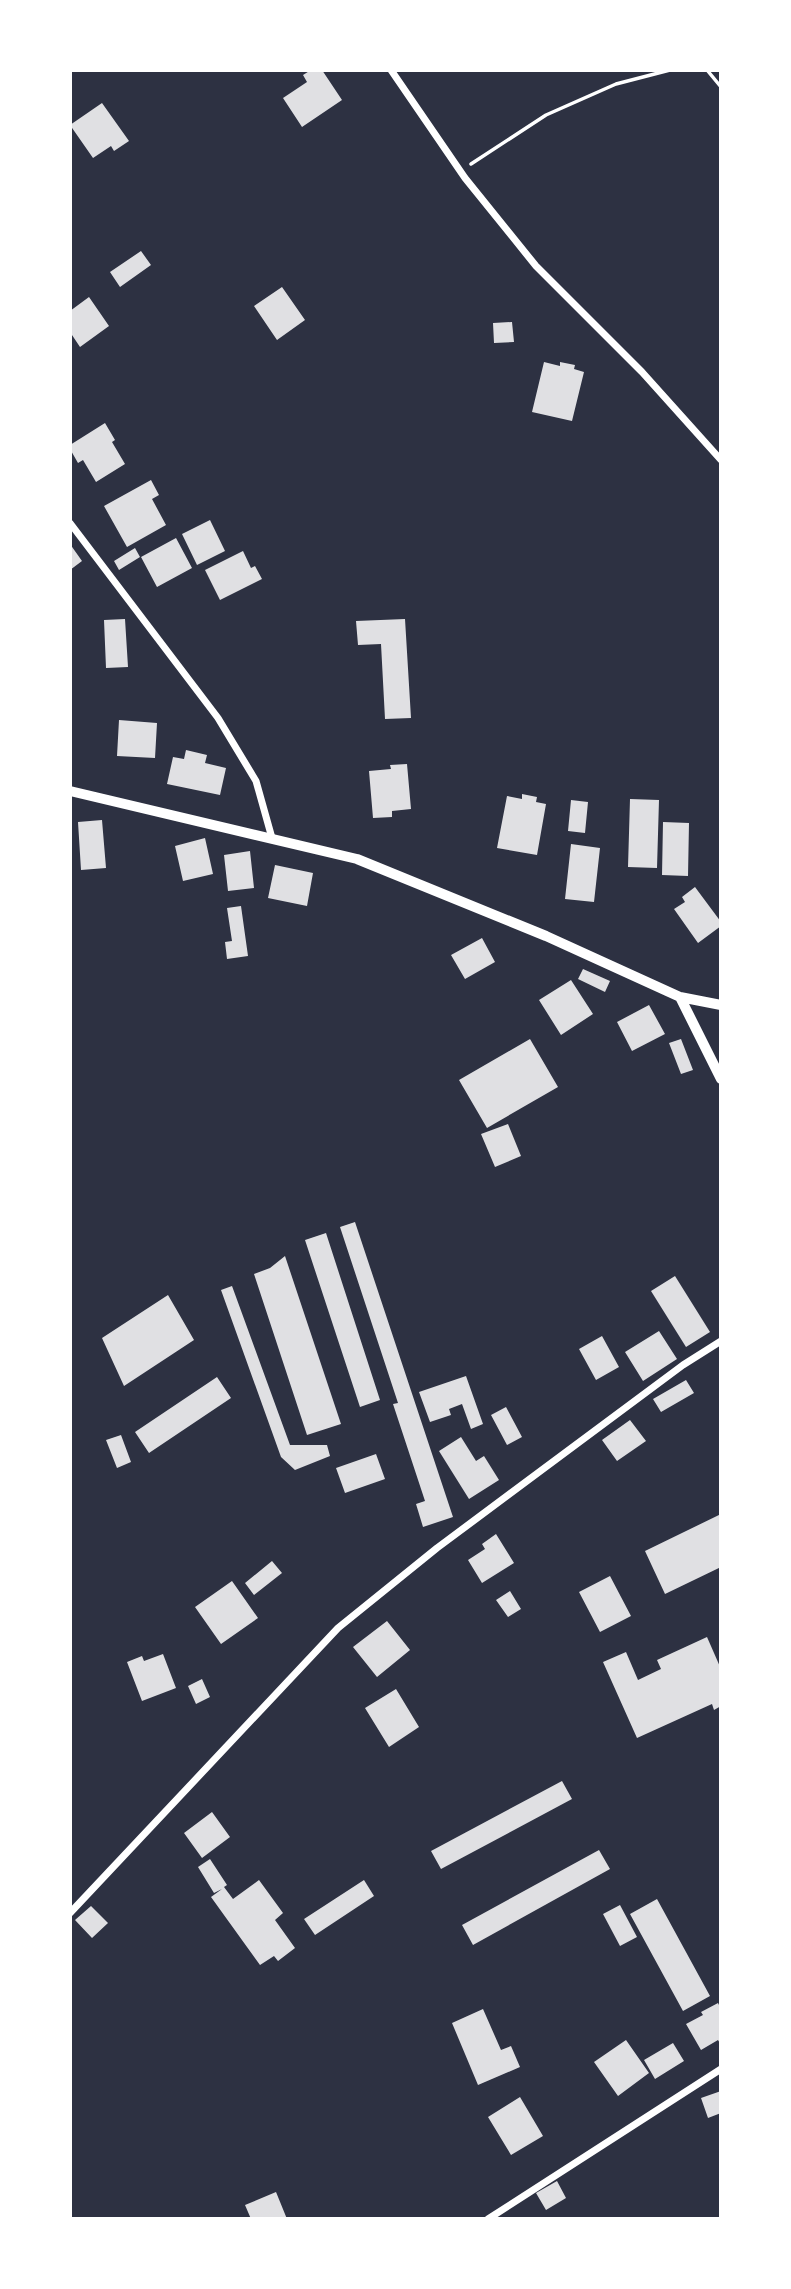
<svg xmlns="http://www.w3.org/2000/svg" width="791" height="2289" font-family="'Golos Text',sans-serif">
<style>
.building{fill:#e0e0e3}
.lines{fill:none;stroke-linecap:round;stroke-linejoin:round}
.path{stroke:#fff;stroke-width:3.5}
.minor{stroke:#fff;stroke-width:7}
.tertiary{stroke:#fff;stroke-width:10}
</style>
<rect width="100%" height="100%" fill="#2d3142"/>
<path class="building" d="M 311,70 L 322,70 L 342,100 L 302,127 L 283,98 L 307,82 L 303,75 Z
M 102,103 L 129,141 L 114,151 L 111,146 L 93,158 L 70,125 Z
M 141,251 L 151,265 L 120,287 L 110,272 Z
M 282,287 L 305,320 L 277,340 L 254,306 Z
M 89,297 L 109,326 L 80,347 L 70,332 L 70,311 Z
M 512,322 L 514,342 L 494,343 L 493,323 Z
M 544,362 L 560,366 L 560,362 L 575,365 L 574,369 L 584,372 L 572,421 L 532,412 Z
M 105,423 L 115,440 L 112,442 L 125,464 L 96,482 L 83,460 L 78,463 L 70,449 L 70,445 Z
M 151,480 L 159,495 L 152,499 L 166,525 L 127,547 L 104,506 Z
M 210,520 L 225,551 L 197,565 L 182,534 Z
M 176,538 L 192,568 L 157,587 L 141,557 Z
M 70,544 L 82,561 L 70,570 Z
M 135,548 L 140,557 L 119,570 L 114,561 Z
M 243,551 L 251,568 L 255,566 L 262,579 L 220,600 L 205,570 Z
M 125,619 L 128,667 L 106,668 L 104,620 Z
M 405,619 L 411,718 L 385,719 L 381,644 L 358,645 L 356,621 Z
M 119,720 L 157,723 L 155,758 L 117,756 Z
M 186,750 L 207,755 L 205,763 L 226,768 L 220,795 L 167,784 L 173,757 L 184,759 Z
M 407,764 L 411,809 L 392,811 L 392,817 L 373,818 L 369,771 L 391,769 L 390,765 Z
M 522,794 L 537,797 L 536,802 L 546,804 L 537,855 L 497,848 L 507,796 L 522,799 Z
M 630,799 L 659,800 L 657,868 L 628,867 Z
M 571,800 L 588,802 L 585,833 L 568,831 Z
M 102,820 L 106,868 L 81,870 L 78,822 Z
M 663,822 L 689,823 L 688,876 L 662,875 Z
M 205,838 L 213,874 L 183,881 L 175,846 Z
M 571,844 L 600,848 L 594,902 L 565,899 Z
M 250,851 L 254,888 L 228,891 L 224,855 Z
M 275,865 L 313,873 L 307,906 L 268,898 Z
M 695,887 L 721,922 L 721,926 L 698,943 L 674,909 L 685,902 L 682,897 Z
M 241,906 L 248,956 L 227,959 L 225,942 L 232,941 L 227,908 Z
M 482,938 L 495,962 L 465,979 L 451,955 Z
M 583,969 L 610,981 L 605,992 L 578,979 Z
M 571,980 L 593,1014 L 561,1035 L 539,1000 Z
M 649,1005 L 665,1034 L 632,1051 L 617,1022 Z
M 530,1039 L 558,1087 L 487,1128 L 459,1080 Z
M 681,1039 L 693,1070 L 681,1074 L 669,1043 Z
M 508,1124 L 521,1156 L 495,1167 L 481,1134 Z
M 355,1222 L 453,1517 L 423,1527 L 416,1504 L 425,1501 L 393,1404 L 398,1403 L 340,1227 Z
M 326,1233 L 380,1400 L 360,1407 L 305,1240 Z
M 285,1256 L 341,1424 L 307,1435 L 254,1274 L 270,1268 Z
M 675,1276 L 710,1332 L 686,1347 L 651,1291 Z
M 232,1286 L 290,1445 L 327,1445 L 330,1456 L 295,1470 L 281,1457 L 221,1290 Z
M 168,1295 L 194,1340 L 124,1386 L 102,1338 Z
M 659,1331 L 677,1359 L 643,1381 L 625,1352 Z
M 602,1336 L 619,1367 L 596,1380 L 579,1349 Z
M 466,1376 L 483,1424 L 471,1429 L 462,1404 L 449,1409 L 451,1415 L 430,1422 L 419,1392 Z
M 217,1377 L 231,1398 L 149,1453 L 135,1432 Z
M 686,1380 L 694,1393 L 661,1412 L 653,1399 Z
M 506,1407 L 522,1437 L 507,1445 L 491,1415 Z
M 630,1420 L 646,1441 L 617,1461 L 602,1440 Z
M 121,1435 L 131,1462 L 117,1468 L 106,1440 Z
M 461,1437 L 476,1461 L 484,1456 L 499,1480 L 469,1499 L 439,1451 Z
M 376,1454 L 385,1479 L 345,1493 L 336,1468 Z
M 721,1514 L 721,1567 L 665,1594 L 645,1551 Z
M 496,1534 L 514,1563 L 482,1583 L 468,1560 L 485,1549 L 482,1544 Z
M 272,1561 L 282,1573 L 254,1595 L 245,1583 Z
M 610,1576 L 631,1616 L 600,1632 L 579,1592 Z
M 232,1581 L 258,1618 L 221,1644 L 195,1607 Z
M 510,1591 L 521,1609 L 508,1617 L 496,1600 Z
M 387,1621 L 410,1650 L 377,1677 L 353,1647 Z
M 707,1637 L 721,1669 L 721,1706 L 714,1710 L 712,1704 L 637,1738 L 603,1662 L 626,1652 L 638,1680 L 661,1669 L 657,1660 Z
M 163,1654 L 176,1688 L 142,1701 L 127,1662 L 142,1656 L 144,1661 Z
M 202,1679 L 210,1697 L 196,1704 L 188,1686 Z
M 396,1689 L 419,1727 L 389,1747 L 365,1708 Z
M 562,1781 L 572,1799 L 441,1869 L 431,1851 Z
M 212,1812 L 230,1837 L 202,1858 L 184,1833 Z
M 599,1850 L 610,1869 L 473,1945 L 462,1925 Z
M 210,1859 L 227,1885 L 224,1887 L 233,1899 L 259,1880 L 283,1913 L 275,1920 L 295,1948 L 278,1961 L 274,1956 L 260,1965 L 211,1897 L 222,1889 L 214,1893 L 198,1867 Z
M 364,1880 L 374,1896 L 315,1935 L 304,1919 Z
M 657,1899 L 710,1996 L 683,2011 L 630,1914 Z
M 620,1905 L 637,1937 L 620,1946 L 603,1914 Z
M 91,1906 L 108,1923 L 92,1938 L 75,1920 Z
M 718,2003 L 721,2009 L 721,2045 L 718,2040 L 701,2050 L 686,2024 L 703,2015 L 701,2012 Z
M 483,2009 L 501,2050 L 511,2046 L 520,2067 L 478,2085 L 452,2023 Z
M 626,2040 L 649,2073 L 618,2096 L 594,2062 Z
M 673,2043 L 684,2061 L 655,2079 L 644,2060 Z
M 721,2091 L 721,2113 L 708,2118 L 701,2098 Z
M 520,2097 L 543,2136 L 511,2155 L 488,2117 Z
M 557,2181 L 566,2198 L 546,2210 L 536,2193 Z
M 276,2192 L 287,2219 L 251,2219 L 245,2205 Z"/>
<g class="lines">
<path class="path" d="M 707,70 L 721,87
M 471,164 L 546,115 L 616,84 L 670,70"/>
<path class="minor" d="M 391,70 L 465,178 L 536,266 L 642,372 L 721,460
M 70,523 L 218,718 L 256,781 L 272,838
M 70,1913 L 338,1628 L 437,1548 L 683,1365 L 721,1341
M 488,2219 L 721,2069"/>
<path class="tertiary" d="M 70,791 L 357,859 L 546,936 L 680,997 L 721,1005
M 680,997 L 721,1079"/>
</g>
<rect width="791" height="2289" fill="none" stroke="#ffffff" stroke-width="144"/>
</svg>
